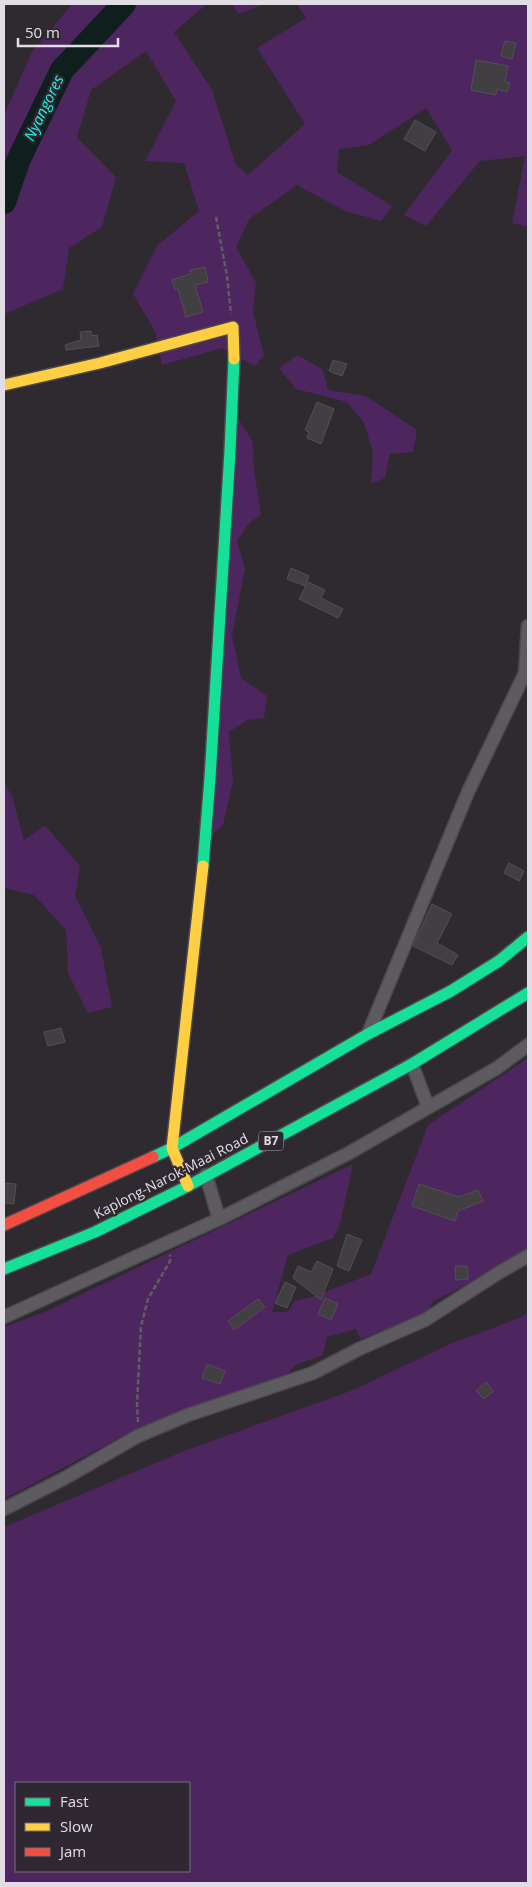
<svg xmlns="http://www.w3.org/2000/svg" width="532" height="1887" font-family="'Open Sans',sans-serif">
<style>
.green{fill:#4d2660;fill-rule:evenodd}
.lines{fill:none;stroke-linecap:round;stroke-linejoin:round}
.river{stroke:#0f1f1d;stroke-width:24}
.building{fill:#423f43;stroke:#534f54}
.street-casing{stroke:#4b484d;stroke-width:15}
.fast-casing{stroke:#4b484d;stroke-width:14}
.slow-casing{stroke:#4b484d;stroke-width:14}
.jam-casing{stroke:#4b484d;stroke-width:14}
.path{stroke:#605e61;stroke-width:2.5;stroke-dasharray:5 2.5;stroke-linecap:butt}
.street{stroke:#5e5b60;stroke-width:12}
.fast{stroke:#16e098;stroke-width:11}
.slow{stroke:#ffcf43;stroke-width:11}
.jam{stroke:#f24e42;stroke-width:11}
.labels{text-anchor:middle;stroke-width:4.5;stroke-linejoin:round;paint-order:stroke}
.shield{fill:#2f2832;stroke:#aca7af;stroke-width:1}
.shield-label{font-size:12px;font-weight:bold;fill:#e2dde4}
.street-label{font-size:14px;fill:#e2dde4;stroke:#2f2832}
.water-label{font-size:15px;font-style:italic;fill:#25f8e1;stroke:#2f2832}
</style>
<rect width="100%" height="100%" fill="#2e2a30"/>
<path class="green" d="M 72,4 L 207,4 L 174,32 L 212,90 L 236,165 L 248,175 L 305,124 L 257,48 L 306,18 L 297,4 L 528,4 L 528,227 L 512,223 L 525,156 L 480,161 L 426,226 L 404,215 L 452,150 L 426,108 L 369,145 L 339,149 L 337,172 L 392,206 L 381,221 L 345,211 L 297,185 L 249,219 L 236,247 L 256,283 L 253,312 L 264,355 L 255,366 L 222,348 L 162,365 L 155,331 L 133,294 L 157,246 L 199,211 L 184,163 L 145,161 L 176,101 L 146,51 L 91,90 L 77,137 L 116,177 L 102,227 L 69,248 L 63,289 L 4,314 L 4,115 L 32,52 Z
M 231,4 L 264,4 L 239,14 Z
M 298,355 L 323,370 L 328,390 L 366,396 L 417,430 L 413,452 L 390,454 L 385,478 L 371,484 L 373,452 L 364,423 L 347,402 L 296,389 L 279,368 Z
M 236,415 L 253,442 L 254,469 L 261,515 L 250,522 L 237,541 L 245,569 L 232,636 L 241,678 L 267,696 L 264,718 L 247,720 L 229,732 L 233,781 L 223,825 L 211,836 Z
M 4,782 L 12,796 L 24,840 L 45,825 L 80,866 L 75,896 L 101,948 L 112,1007 L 88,1013 L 68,973 L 66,930 L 34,895 L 4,888 Z
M 528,1058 L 528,1249 L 472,1282 L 433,1301 L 427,1313 L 361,1339 L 356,1329 L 327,1337 L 323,1355 L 295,1365 L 289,1373 L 142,1426 L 4,1499 L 4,1327 L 47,1311 L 353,1164 L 340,1224 L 333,1238 L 288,1255 L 272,1312 L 288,1312 L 294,1301 L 315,1296 L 371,1274 L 428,1125 Z
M 528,1313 L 528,1883 L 4,1883 L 4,1527 L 184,1451 L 353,1390 L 450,1344 L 519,1318 ZM 16,1783 L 189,1783 L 189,1871 L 16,1871 Z"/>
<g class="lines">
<path class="river" d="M 4,202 L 18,161 L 62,70 L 124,4"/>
</g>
<path class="building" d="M 505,41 L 516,43 L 512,59 L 501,56 Z
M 476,60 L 508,66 L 505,81 L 510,83 L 507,92 L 497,89 L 496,95 L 471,90 Z
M 415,120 L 436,132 L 425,151 L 404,139 Z
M 205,267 L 208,282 L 195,285 L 203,312 L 186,317 L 178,289 L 175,289 L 172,280 L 190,274 L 190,270 Z
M 91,331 L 92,336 L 97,335 L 99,346 L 66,350 L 65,345 L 81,340 L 80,332 Z
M 333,360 L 347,364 L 342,376 L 329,371 Z
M 317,402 L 334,409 L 321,444 L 307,438 L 309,432 L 305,430 Z
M 291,568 L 309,576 L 305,586 L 287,579 Z
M 308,582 L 325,590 L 321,598 L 343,609 L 338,618 L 299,599 Z
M 509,863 L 524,871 L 519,881 L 504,873 Z
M 432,904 L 452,914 L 437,943 L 458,955 L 452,965 L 413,946 Z
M 61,1028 L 65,1042 L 48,1046 L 44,1032 Z
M 4,1183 L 16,1184 L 14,1204 L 4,1203 Z
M 419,1184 L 459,1197 L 478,1190 L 483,1201 L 458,1211 L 455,1221 L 412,1206 Z
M 347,1234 L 362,1240 L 349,1271 L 337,1266 Z
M 317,1261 L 333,1269 L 321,1300 L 293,1278 L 298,1266 L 311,1272 Z
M 455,1266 L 467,1266 L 468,1279 L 456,1280 Z
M 285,1282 L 296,1287 L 287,1308 L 275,1303 Z
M 325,1298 L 338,1304 L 331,1320 L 318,1314 Z
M 258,1299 L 265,1307 L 234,1330 L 228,1321 Z
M 207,1364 L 225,1371 L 220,1384 L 202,1378 Z
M 486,1382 L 493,1391 L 484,1399 L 476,1391 Z"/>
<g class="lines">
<defs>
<path id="street" d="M 368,1034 L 468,792 L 525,673 L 528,626
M 412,1064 L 428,1107
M 206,1175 L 219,1219
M 4,1317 L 219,1219 L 349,1153 L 497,1068 L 528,1045
M 4,1509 L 65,1478 L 138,1436 L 188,1415 L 313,1373 L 359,1349 L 425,1320 L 500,1272 L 528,1256"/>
<path id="fast" d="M 203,866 L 210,778 L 230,451 L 234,359
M 153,1157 L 172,1148 L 368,1034 L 451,991 L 499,961 L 528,937
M 4,1269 L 95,1232 L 188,1186 L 412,1064 L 528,993"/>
<path id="slow" d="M 4,385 L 100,363 L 233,327 L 234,359
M 188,1186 L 172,1148 L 203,866"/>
<path id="jam" d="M 4,1225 L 153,1157"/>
</defs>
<use href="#street" class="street-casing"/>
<use href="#fast" class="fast-casing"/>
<use href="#slow" class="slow-casing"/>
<use href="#jam" class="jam-casing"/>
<path class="path" d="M 216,217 L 227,276 L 231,314
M 138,1422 L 137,1404 L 141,1326 L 148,1299 L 170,1261 L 170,1255"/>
<use href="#street" class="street"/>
<use href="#fast" class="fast"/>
<use href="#slow" class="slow"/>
<use href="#jam" class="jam"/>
</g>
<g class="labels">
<rect class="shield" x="258.5" y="1131.5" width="25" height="19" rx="4"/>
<g class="shield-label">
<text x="271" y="1145">B7</text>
</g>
<g class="street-label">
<text transform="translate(171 1176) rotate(-27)" y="5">Kaplong-Narok-Maai Road</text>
</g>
<g class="water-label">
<text transform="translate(44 108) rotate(-64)" y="5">Nyangores</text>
</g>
</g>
<rect width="532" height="1887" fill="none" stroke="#e2dde4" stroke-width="10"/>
<rect x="15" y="1782" width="175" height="90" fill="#2f2832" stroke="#777079"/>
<rect x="25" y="1798" width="25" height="8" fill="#16e098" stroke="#777079"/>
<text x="60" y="1807" font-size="15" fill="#e2dde4">Fast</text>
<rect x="25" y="1823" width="25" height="8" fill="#ffcf43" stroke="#777079"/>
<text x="60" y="1832" font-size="15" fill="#e2dde4">Slow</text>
<rect x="25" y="1848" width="25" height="8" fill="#f24e42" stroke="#777079"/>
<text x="60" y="1857" font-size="15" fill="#e2dde4">Jam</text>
<path d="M18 38v8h100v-8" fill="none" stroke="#e2dde4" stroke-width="2.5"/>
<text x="25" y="38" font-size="15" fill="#e2dde4" stroke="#2f2832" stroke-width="4" paint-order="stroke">50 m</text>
</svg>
